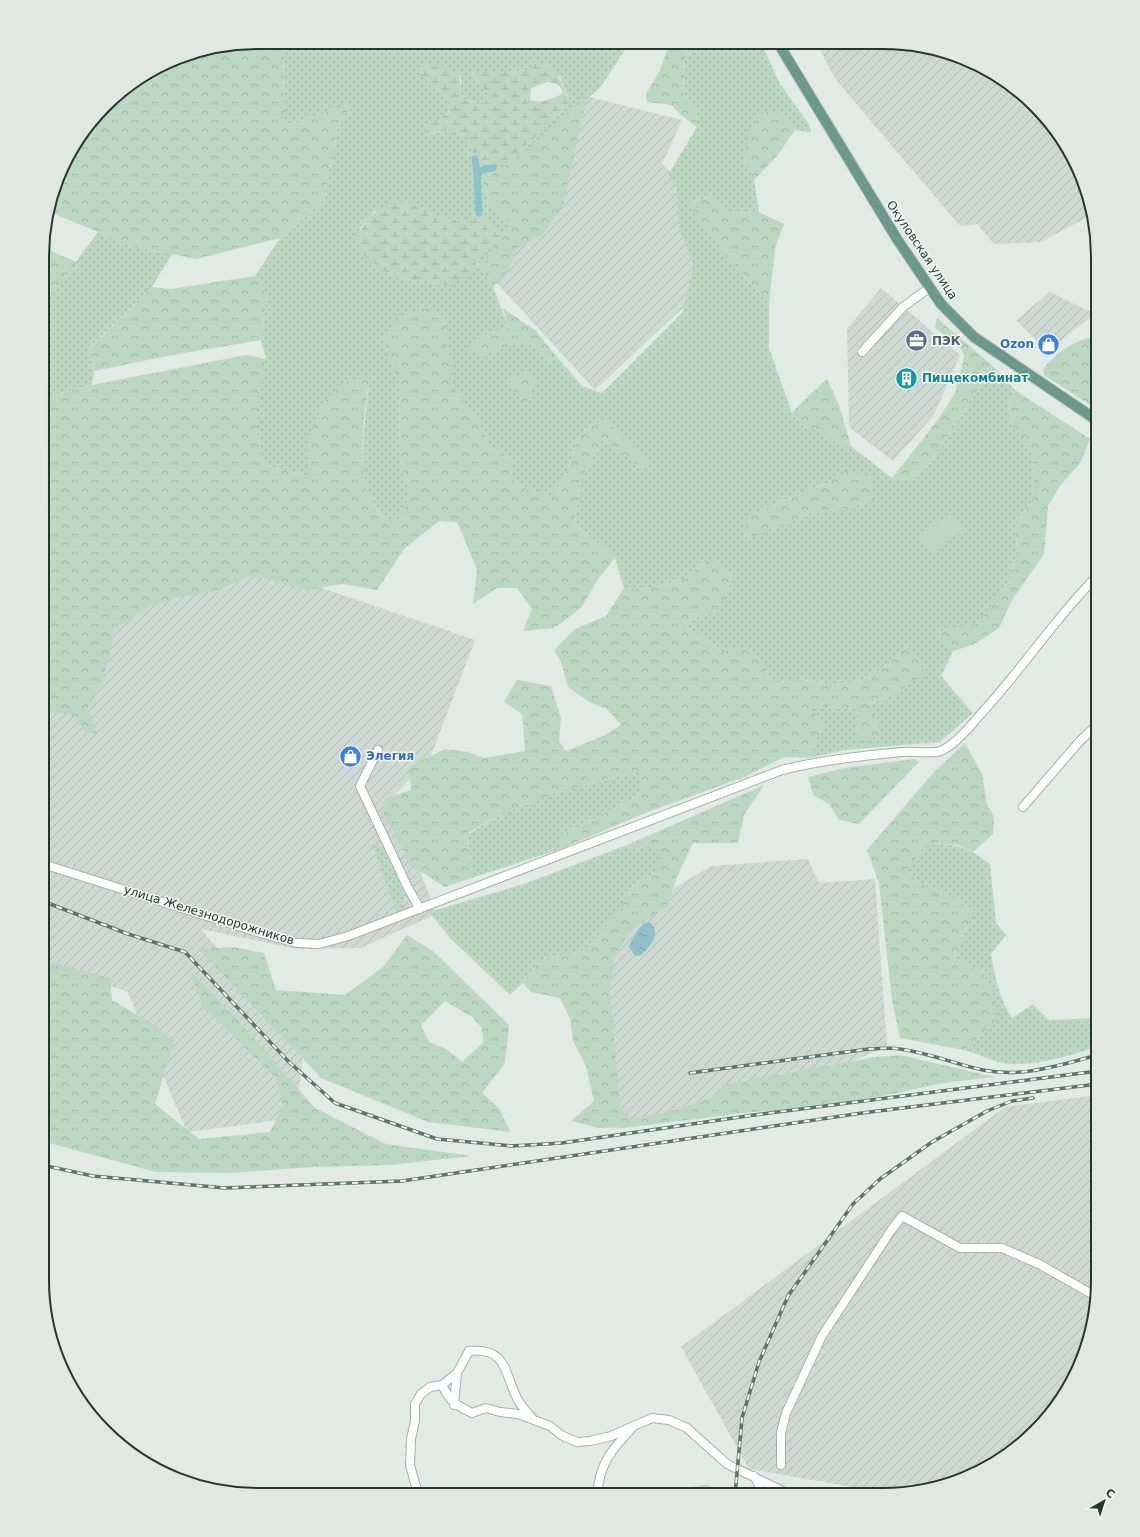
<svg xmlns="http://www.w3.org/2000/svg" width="1140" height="1537" font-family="'DejaVu Sans',sans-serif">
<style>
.industrial{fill:url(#industrial-furrows)}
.grass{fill:url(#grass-dots);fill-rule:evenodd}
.forest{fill:url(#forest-crowns);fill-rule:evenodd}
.wetland{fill:url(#wetland-marsh);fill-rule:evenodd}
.park{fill:#bcd8c3}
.water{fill:url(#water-ripples)}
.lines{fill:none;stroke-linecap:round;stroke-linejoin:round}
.canal{stroke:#90c1c8;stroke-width:7}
.minor-casing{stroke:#a5b1ac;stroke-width:10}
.major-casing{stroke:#c2c7c6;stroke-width:12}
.minor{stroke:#fff;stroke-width:8}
.major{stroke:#6b998c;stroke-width:10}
.rail-casing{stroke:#5e746d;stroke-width:3.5}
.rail{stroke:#f1f7f4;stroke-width:2;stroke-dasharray:6;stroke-linecap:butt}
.labels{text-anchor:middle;stroke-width:3;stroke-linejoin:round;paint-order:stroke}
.street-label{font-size:12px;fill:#243832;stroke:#f1f7f4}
.service-label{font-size:12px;font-weight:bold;fill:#4e5e75;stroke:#f1f7f4;text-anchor:start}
.shop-label{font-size:12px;font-weight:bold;fill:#366cbe;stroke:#f1f7f4;text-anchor:end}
.culture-label{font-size:12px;font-weight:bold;fill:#0d838f;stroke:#f1f7f4;text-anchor:start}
.rim{fill:none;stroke:#243832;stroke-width:2}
</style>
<defs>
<pattern id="industrial-furrows" width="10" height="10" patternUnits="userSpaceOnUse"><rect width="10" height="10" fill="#cfd9d4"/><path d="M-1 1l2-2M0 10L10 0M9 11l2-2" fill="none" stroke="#b2bbb6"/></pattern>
<pattern id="grass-dots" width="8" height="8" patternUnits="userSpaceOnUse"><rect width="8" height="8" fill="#bcd8c3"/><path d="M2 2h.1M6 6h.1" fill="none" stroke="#a1baa8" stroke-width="1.8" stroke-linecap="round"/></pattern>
<pattern id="forest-crowns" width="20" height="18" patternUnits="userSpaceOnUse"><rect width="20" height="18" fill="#bcd8c3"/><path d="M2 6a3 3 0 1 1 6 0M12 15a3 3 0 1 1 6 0" fill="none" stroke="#a1baa8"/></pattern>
<pattern id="wetland-marsh" width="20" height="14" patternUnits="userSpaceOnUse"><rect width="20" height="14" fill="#bcd8c3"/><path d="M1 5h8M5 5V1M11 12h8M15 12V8" fill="none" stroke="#a1baa8"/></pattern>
<pattern id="water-ripples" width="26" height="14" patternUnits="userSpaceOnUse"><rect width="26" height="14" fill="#90c1c8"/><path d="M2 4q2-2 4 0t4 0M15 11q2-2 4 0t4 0" fill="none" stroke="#759ea3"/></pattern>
</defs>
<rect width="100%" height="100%" fill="#e1eae5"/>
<path class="industrial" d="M 817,44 L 911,44 L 965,58 L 1014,86 L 1045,116 L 1076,162 L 1091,202 L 1092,215 L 1041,242 L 994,244 L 977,224 L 960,226 L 836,80 Z
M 582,95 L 682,120 L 662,164 L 691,191 L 732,262 L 595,390 L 447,229 Z
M 881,288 L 960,355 L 934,415 L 893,461 L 849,427 L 847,329 Z
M 1050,292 L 1095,314 L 1047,351 L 1016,320 Z
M 207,549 L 475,640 L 430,758 L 391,799 L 437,914 L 360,948 L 297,949 L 201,929 L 304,1052 L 295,1118 L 187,1132 L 127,991 L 43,967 L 43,662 Z
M 808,859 L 819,883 L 875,879 L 887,1046 L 735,1113 L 616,1129 L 596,935 L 711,866 Z
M 1098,1095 L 1098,1294 L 1087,1349 L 1062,1399 L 1025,1441 L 978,1473 L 938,1488 L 892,1494 L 749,1469 L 681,1347 L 1005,1107 Z
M 709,1484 L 712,1495 L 654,1494 Z"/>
<path class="grass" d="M 286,42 L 371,42 L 395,54 L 392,42 L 446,43 L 452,46 L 452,43 L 631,43 C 615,58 601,100 578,101 C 549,136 522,156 482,178 L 490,204 L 510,223 L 481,266 L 493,287 L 509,328 L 482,335 L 482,355 L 509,345 L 531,343 L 548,361 L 558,358 L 582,386 L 602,393 L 682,313 L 694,266 L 679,228 L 677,188 L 668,175 L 697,127 L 696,108 L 683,94 L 685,56 L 703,47 L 705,43 L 761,43 L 780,84 L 809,124 L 811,132 L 795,130 L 785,118 L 744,160 L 754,180 L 759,212 L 729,213 L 709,197 L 687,203 L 719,247 L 769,305 L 769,348 L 792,413 L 807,428 L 822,431 L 839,445 L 851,446 L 892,478 L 908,480 L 929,465 L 993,366 L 1015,390 L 1008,402 L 1012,426 L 1030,446 L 1034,473 L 1033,498 L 1015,527 L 1017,550 L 1010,579 L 977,625 L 937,631 L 953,651 L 941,676 L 973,713 L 940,742 L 845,750 L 809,758 L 823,726 L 810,708 L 826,706 L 856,709 L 858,720 L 857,740 L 869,704 L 895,694 L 909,645 L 888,665 L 861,681 L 836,685 L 797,679 L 770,684 L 766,669 L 722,651 L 687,627 L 691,620 L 718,610 L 709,559 L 685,578 L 650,589 L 624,588 L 615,558 L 592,537 L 574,525 L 581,480 L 603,438 L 640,467 L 651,465 L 604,418 L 580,433 L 564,479 L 550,496 L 527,490 L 509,477 L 513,459 L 489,445 L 484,430 L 452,385 L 453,360 L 447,348 L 444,315 L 383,340 L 399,385 L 400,460 L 409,493 L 402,515 L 386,521 C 381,513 373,504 369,495 C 355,456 368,415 369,376 L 308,439 L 308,476 L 264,465 L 258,443 L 257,399 L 266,359 L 261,340 L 267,294 L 255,276 L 280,238 L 324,202 L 337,130 L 350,104 L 285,126 L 283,74 ZM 530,70 L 560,77 L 570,102 C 557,117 511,164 493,168 C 489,168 484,167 480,167 L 475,159 L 468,138 C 449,127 446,129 425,136 L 427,125 L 449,114 L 447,97 L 461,75 L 460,98 L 468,101 L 494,103 L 472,73 ZM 375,211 L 434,215 L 446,219 L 462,221 L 479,213 L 496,244 L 480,254 L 477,264 L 446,285 L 399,278 L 384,271 L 356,242 L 361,227 ZM 831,482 L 849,509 L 812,513 L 786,523 L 747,517 L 789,498 Z
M 98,232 L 131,246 L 172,254 L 152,287 L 89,348 L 94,371 L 92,385 L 44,398 L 44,305 Z
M 640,772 L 640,794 L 616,808 L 561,835 L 561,849 L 474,877 L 470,864 L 468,834 C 520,800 580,784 640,772 Z
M 927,843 C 959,845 964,845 990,864 L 996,923 L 1006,935 L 991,954 C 995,977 999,999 1012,1018 L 1033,1004 L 1049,1020 L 1098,1018 L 1098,1046 C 1072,1056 1039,1065 1011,1064 C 994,1063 980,1054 964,1050 L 996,1021 L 984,973 L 954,958 L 974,910 L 942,892 L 919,883 L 906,871 Z
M 376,844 L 383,848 L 402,890 L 404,896 L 403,906 L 396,912 L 373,845 Z
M 627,845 L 631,850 L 652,845 L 664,855 L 653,874 L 633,886 L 617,914 L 586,948 L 577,953 L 539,960 L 523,983 L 510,995 L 450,938 L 429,912 L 524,884 Z"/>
<path class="forest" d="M 257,42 L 286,42 L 283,74 L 285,126 L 351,103 L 337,130 L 324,202 L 280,238 L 196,259 L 131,246 L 50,212 L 71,150 L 116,95 L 188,54 Z
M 371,42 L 392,42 L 395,54 Z
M 670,43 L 705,43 L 703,47 L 685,56 L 683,94 L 696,108 L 697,127 L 681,115 L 671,105 L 647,102 L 646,94 L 659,72 Z
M 578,101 L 586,101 L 563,205 L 543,234 L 517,248 L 509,269 L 493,287 L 481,266 L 510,223 C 493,206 487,203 482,178 C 522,156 549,136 578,101 Z
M 771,110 L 785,118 L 795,130 L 777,156 L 754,180 L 744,160 L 749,134 L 759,115 Z
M 710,197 L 729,213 L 759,212 L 784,224 L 775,248 L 769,305 L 719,247 L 687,203 Z
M 44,248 L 77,262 L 44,305 Z
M 255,276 L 267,294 L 261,340 L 172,355 L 94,371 L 89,349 L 152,287 L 171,289 Z
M 425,308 L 444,315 L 447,348 L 453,360 L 452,385 L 484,430 L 489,445 L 513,459 L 509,477 L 527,490 L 550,495 L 564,479 L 580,433 L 604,418 L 652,465 L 640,467 L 603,438 L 581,480 L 574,525 L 592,537 L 615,558 L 598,579 L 581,608 L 554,628 L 523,631 L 532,609 L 517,588 L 497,588 L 473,604 L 477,569 L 457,522 L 439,521 L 404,549 L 377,590 L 342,584 L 306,590 L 264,578 L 249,576 L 219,590 L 175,598 L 147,608 L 114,629 L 112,646 L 101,684 L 87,709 L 97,733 L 87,733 L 69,713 L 43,712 L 44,398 L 92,385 L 246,355 L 266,359 C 258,397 253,426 264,465 L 308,476 L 308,439 L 321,407 L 339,385 L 370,375 C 365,413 356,458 369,495 C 373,504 381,514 386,521 L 402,515 L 409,493 L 400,460 L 399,385 L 383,340 L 397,317 Z
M 503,308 L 536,331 L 558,358 L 548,361 L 531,343 L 509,345 L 482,355 L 468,351 L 482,335 L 509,328 Z
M 937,318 L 993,366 L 929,465 L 908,480 L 892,478 L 937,421 L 955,393 L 962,367 L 964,355 L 959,345 L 935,328 Z
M 1098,335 L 1098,410 L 1044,375 L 1043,369 C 1059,350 1074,341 1098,335 Z
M 526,371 L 540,381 L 525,405 L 515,394 L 509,378 Z
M 827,379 L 839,405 L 851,446 L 839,445 L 822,431 L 807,428 L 792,413 L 801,403 Z
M 1015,390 L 1090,439 L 1081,462 L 1060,486 L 1048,506 L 1044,554 L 1012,600 L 999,628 L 975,644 L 953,651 L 936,631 L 977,624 L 1010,579 L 1017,550 L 1015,527 L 1033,498 L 1034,473 L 1030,446 L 1012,426 L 1008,401 Z
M 845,471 L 871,476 L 873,501 L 849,509 L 812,513 L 746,539 L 746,517 L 789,498 L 831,482 Z
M 709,559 L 736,575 L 718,610 L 691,620 L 687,627 L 722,651 L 746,646 L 766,669 L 770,684 L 797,679 L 836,685 L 861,681 L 888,665 L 909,645 L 925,673 L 895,694 L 869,704 L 882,736 L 857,741 L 858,720 L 856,709 L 826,706 L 811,708 L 823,726 L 809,758 L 784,757 L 744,777 L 645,813 L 561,849 L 561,835 L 616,808 L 640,794 L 640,772 C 580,784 520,801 468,833 L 470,864 L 474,877 L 445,887 L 410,865 L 384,814 L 385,799 L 411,790 L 409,767 L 445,749 L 468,752 L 484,758 L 525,751 L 522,714 L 504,702 L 517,680 L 551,686 L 561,718 L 559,741 L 566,751 L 603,736 L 621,725 L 607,709 L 591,703 L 568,687 L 561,662 L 554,650 L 575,629 L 606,616 L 624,588 L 650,589 L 685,578 Z
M 965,743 L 982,774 L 987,804 L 994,817 L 993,834 L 973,852 L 959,845 L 928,843 L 906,871 L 919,883 L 942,892 L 974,910 L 954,958 L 984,973 L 996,1000 L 996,1021 L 964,1050 L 900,1038 L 892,1000 L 879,883 L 867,850 L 934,772 Z
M 914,759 L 919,762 L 859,824 L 839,820 L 829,804 L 813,795 L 808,777 L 844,768 Z
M 764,785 L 744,815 L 738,843 L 693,843 L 677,877 L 667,906 L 628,933 L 614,960 L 610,991 L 620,1107 L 632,1119 L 668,1112 L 715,1097 L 727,1084 L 876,1057 L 900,1055 L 995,1077 L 943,1083 L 832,1107 L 753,1112 L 632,1127 L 599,1128 L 571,1121 L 594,1101 L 586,1066 L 573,1041 L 570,1018 L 560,998 L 531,992 L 523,983 L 539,960 L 577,953 L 586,948 L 617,914 L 633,886 L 653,874 L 663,855 L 652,845 L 631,850 L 627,845 Z
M 407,935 L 433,951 L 509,1025 L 505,1063 L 482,1093 L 500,1109 L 510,1132 L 428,1122 L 321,1078 L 199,949 L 234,947 L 264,953 L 276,990 L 345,995 L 383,967 ZM 445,1001 L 472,1017 L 482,1028 L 483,1043 L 462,1062 L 446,1049 L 429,1042 L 421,1025 Z
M 43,960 L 110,978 L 112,1000 L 153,1024 L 174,1041 L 155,1104 L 199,1139 L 270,1132 L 283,1106 L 277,1080 L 233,1035 L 203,1008 L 191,971 L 242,1025 L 315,1108 L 386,1144 L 471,1156 L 389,1165 L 313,1167 L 229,1173 L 156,1172 L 42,1141 Z"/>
<path class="wetland" d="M 534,61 C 557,64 562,85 570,102 C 557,117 511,164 493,168 C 489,168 484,167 480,167 L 475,159 L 468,138 C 449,127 444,130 424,136 L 427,125 L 449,113 L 447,97 L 435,91 L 419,73 L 422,63 L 448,67 L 451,73 L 460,69 L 460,98 L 468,101 L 493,103 L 472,72 L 530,70 ZM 547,82 L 557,84 L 563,90 L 562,94 C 552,99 541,104 530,100 L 531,88 Z
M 392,200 L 410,204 L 446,219 L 462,221 L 479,213 L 501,230 L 496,244 L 480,254 L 472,274 L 446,285 L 399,278 L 384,271 L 365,256 L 356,242 C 363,220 373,213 392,200 Z"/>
<path class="park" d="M 950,513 L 963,530 L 932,553 L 920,536 Z"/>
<path class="water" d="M 647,922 L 651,923 C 661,936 651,943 642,955 L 635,956 L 629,947 C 633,938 638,926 647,922 Z"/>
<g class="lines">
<path class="canal" d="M 475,159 L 477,174
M 479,213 L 477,174 L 484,169 L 493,168"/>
<defs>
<path id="minor" d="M 862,352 L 903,307 L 929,288
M 378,750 L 360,786 L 408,888 L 420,909
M 1023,807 L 1079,742 L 1098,724
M 43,864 L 254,931 L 297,943 L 319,944 L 348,936 L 782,770 C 822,760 861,756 902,752 C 912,751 933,754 941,751 C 954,745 970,727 979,716 C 1021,671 1055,618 1098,575
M 442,1385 L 457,1373
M 454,1405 L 457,1373 L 469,1351 C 508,1347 504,1374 518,1400 C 522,1407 528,1413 533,1419
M 781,1465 L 781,1433 L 786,1413 L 822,1336 L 890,1232 L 902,1216 L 960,1248 L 1002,1248 L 1039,1264 L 1097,1297
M 754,1476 L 764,1495
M 418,1494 L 410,1465 L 411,1439 L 415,1421 L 415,1404 L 421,1394 L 430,1387 L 442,1385 C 450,1402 456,1405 472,1413 L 486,1408 L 500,1412 L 518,1414 L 550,1426 L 561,1435 L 577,1442 L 590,1441 L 611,1436 L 652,1418 L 669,1420 L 687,1428 L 727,1464 L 787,1493 L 802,1495
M 598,1494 C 598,1465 613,1448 632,1428"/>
<path id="major" d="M 778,43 L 897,239 L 941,304 L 974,337 L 1098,421"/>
</defs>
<use href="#minor" class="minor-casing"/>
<use href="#major" class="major-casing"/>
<use href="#minor" class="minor"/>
<use href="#major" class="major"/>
<defs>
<path id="rail" d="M 45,902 L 128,934 L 185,952 L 289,1062 L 335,1103 L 437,1139 L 512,1146 L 562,1143 L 754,1115 L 1098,1071
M 690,1073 L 869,1049 C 879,1049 890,1047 900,1049 C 929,1053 955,1064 983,1070 C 1022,1078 1060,1065 1098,1055
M 42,1165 L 93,1176 L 225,1188 L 402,1181 L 862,1113 L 1098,1084
M 735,1495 L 742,1418 L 759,1362 L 788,1296 L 853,1204 L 880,1179 L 932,1142 L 987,1111 L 1012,1101 L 1033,1098"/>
</defs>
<use href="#rail" class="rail-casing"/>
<use href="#rail" class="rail"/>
</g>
<defs>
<symbol id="office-disc" viewBox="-11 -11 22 22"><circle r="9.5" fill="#5c6f8a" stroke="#f1f7f4"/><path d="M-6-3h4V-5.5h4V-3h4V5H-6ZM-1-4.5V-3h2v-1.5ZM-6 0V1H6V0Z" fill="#fff"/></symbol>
<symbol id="shop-disc" viewBox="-11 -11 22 22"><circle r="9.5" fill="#3f7fe0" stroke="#f1f7f4"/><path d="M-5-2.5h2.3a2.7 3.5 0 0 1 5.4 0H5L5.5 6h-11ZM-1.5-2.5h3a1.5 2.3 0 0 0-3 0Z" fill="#fff"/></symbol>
<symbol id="building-disc" viewBox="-11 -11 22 22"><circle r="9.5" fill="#0f9aa8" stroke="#f1f7f4"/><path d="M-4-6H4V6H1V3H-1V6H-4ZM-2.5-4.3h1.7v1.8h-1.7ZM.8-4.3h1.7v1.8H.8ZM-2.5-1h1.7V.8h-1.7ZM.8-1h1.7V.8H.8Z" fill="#fff"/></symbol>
</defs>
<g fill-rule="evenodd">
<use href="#office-disc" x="904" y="328" width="25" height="25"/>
<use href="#shop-disc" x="1036" y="332" width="25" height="25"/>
<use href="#building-disc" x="894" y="366" width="25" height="25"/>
<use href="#shop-disc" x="338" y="744" width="25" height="25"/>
</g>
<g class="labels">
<g class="street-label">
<text transform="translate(922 250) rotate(56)" y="4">Окуловская улица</text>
<text transform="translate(209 915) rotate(17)" y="4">улица Железнодорожников</text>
</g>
<g class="service-label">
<text x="932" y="345">ПЭК</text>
</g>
<g class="shop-label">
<text x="1034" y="348">Ozon</text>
<text x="366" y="760" text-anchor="start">Элегия</text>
</g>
<g class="culture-label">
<text x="922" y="382">Пищекомбинат</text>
</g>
</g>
<path d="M0 0H1140V1537H0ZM257 49H883A208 208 0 0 1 1091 257V1280A208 208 0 0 1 883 1488H257A208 208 0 0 1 49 1280V257A208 208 0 0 1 257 49Z" fill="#e1e8e4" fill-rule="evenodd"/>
<path class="rim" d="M257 49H883A208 208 0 0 1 1091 257V1280A208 208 0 0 1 883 1488H257A208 208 0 0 1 49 1280V257A208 208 0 0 1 257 49Z"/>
<g transform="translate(1104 1501) rotate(39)" stroke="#f1f7f4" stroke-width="3" paint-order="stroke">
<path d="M0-3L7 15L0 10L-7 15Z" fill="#243832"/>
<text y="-6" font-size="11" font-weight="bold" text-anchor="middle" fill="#243832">С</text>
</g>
</svg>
